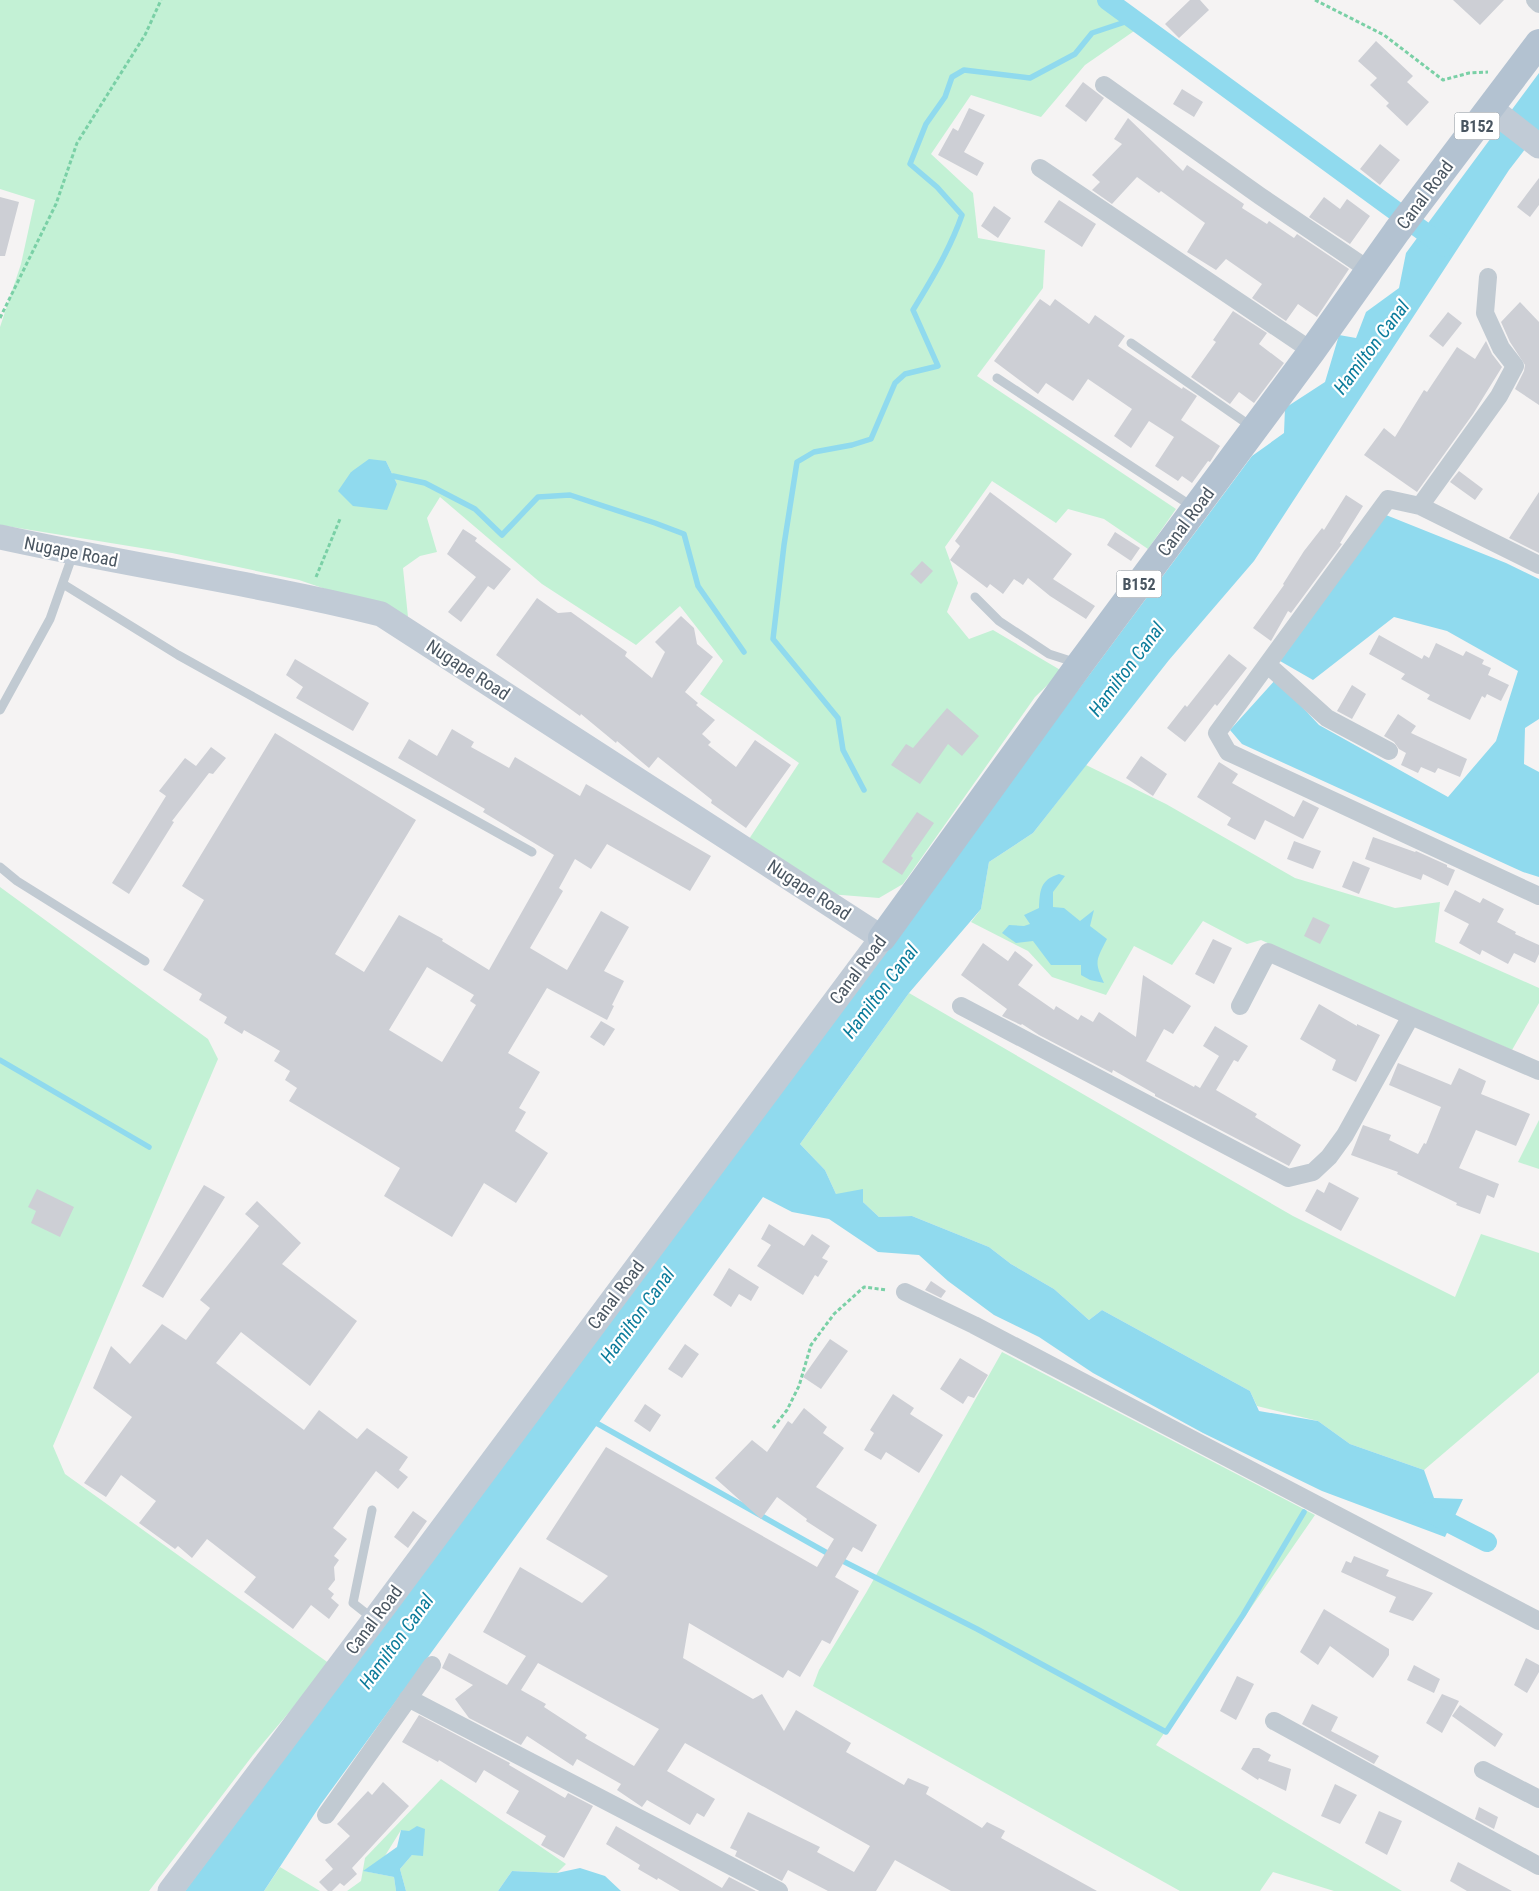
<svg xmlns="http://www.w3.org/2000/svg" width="1539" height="1891" font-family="'Roboto Condensed',sans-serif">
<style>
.green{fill:#c3f1d5;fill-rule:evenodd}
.water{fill:#90daee}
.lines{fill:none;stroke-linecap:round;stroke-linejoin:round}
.stream{stroke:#90daee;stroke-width:5.5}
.canal{stroke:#90daee;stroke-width:20}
.building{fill:#cdcfd5;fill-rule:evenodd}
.path{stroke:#7ad0a6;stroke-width:3;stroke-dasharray:4 2.5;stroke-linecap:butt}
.lane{stroke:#c1cad2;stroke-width:9}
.street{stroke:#c1cad2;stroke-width:18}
.secondary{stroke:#c1cbd6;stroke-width:25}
.primary{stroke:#b3c2d1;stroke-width:28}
.labels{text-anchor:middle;stroke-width:4.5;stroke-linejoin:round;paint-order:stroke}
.shield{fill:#fff;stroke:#808990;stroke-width:1}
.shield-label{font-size:16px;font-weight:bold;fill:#4a5661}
.street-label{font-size:18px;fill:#4a5661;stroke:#fff}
.water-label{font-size:19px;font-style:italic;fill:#0c7c9b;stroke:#fff}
</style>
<rect width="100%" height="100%" fill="#f5f3f3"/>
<path class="green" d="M 0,0 L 1121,0 L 1150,20 L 1085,65 L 1041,117 L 971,95 L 931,154 L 973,193 L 978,238 L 1045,250 L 1043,288 L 977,376 L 1176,509 L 1148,549 L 1104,519 L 1068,509 L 1056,523 L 992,481 L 945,547 L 958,583 L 947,612 L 969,639 L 993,630 L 1062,671 L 1035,697 L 903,884 L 879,898 L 829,894 L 749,839 L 799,763 L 700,694 L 723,661 L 680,606 L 636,645 L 542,584 L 440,497 L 427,518 L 437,552 L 420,556 L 403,568 L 408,617 L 299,580 L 172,553 L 0,525 L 0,327 L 21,264 L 35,200 L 0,189 ZM 386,461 L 397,484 L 351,472 Z
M 1086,765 L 1166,804 L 1295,878 L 1395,908 L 1440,902 L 1435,942 L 1539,988 L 1539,1003 L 1512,1050 L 1432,1016 L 1261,940 L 1247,944 L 1203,921 L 1172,965 L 1134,946 L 1106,995 L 1052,977 L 1028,951 L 971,922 L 981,909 L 989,862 L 1033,833 Z
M 0,887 L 208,1039 L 218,1059 L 53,1446 L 65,1474 L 330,1664 L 253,1755 L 149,1891 L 0,1891 Z
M 909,993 L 1293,1216 L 1455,1297 L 1481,1234 L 1539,1253 L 1539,1372 L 1424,1470 L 1350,1444 L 1318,1421 L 1257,1406 L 1250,1391 L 1102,1310 L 1089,1320 L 1054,1289 L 1011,1264 L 989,1247 L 912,1216 L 879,1217 L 863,1202 L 836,1194 L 825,1170 L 800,1144 Z
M 1539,1120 L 1539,1169 L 1518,1162 Z
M 1002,1352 L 1315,1515 L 1156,1745 L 1402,1891 L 1334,1891 L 1273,1872 L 1260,1891 L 1180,1891 L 813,1686 L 819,1670 L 866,1593 Z
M 441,1779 L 566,1864 L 557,1873 L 512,1871 L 498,1891 L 406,1891 L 400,1869 L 412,1855 L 423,1855 L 409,1832 L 401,1830 L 383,1859 L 364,1871 L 394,1877 L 396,1891 L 347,1891 L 361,1881 L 365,1858 Z
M 280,1867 L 320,1891 L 264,1891 Z"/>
<path class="water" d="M 1539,73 L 1539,131 L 1509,170 L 1254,561 L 1169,660 L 1033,833 L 989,862 L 981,909 L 909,993 L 800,1144 L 825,1170 L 836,1194 L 863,1189 L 863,1202 L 879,1217 L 912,1216 L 989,1247 L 1011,1264 L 1054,1289 L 1089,1320 L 1102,1310 L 1250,1391 L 1259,1411 L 1318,1421 L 1350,1444 L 1424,1470 L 1434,1498 L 1463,1499 L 1445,1537 L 1322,1491 L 1203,1433 L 1093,1373 L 1039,1337 L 994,1315 L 948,1281 L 919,1255 L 878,1252 L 829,1219 L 792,1212 L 763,1197 L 321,1804 L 264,1891 L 185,1891 L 1252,456 L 1284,433 L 1285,408 L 1325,382 L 1339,335 L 1356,338 L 1366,312 L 1399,288 L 1406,253 Z
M 369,459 L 386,461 L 397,484 L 387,510 L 353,506 L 338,491 L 351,472 Z
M 1386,515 L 1506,563 L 1539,579 L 1539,719 L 1525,728 L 1524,764 L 1539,772 L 1539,877 L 1523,872 L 1242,744 L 1230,730 L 1276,679 L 1319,725 L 1448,797 L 1496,741 L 1518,671 L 1447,631 L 1394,617 L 1313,680 L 1280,661 Z
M 1059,874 L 1065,876 L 1053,892 L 1053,907 L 1064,908 L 1080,921 L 1094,910 L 1090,926 L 1107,939 C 1096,961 1094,961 1104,983 L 1090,980 L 1081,975 L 1081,965 L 1051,965 L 1033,941 L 1016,943 L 1002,933 L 1009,925 L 1024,926 L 1030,924 L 1024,915 L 1039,908 C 1040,890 1040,880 1059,874 Z
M 417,1826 L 425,1829 L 423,1856 L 412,1855 L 400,1869 L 406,1891 L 396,1891 L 394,1877 L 363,1871 L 397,1847 L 401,1830 L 409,1831 Z
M 580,1868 L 605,1876 L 621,1891 L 498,1891 L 512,1871 L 557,1873 Z"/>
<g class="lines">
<path class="stream" d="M 393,476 L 425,483 L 475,509 L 502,535 L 538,497 L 570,495 L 655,523 L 684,534 L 698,586 L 744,652
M 864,790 L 843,750 L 838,718 L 773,639 L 784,545 L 797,462 L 814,452 L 852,445 L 871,439 L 895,383 L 905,374 L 938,366 L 913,310 C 932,279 950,249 962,215 L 937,187 L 910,164 L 926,124 L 945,97 L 952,77 L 964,70 L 1030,78 L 1075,54 L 1092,33 L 1134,19
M 0,1060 L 149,1147
M 591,1420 L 829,1554 L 977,1629 L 1166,1732 L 1243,1615 L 1304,1512"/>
<path class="canal" d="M 1107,0 L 1445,247
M 1428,1512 L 1487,1542"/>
</g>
<path class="building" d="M 1190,0 L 1200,0 L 1209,10 L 1179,38 L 1165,24 Z
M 1453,0 L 1504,0 L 1480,25 Z
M 1376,41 L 1413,76 L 1407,82 L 1429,102 L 1407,126 L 1386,106 L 1389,103 L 1370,85 L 1377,78 L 1358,61 Z
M 1083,82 L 1104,98 L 1086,122 L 1065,106 Z
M 1182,89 L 1203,102 L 1194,117 L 1173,104 Z
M 969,108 L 985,115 L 964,152 L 984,163 L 977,176 L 938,155 L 953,128 L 958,131 Z
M 1128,118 L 1183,171 L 1187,165 L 1244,204 L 1242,208 L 1267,224 L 1269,221 L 1294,238 L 1297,234 L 1349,269 L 1317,317 L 1298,304 L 1286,321 L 1252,298 L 1262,284 L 1226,259 L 1216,270 L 1187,252 L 1205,223 L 1161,191 L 1159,193 L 1137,177 L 1112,204 L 1092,190 L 1100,182 L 1092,175 L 1122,144 L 1114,139 Z
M 1380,144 L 1400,160 L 1380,185 L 1360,169 Z
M 1539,178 L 1539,205 L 1530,217 L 1517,207 Z
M 0,197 L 19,202 L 5,256 L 0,256 Z
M 1324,197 L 1340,209 L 1347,199 L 1370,216 L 1350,244 L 1309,217 Z
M 1059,200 L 1096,224 L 1082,247 L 1044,222 Z
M 994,206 L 1011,218 L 998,238 L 981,226 Z
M 1040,299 L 1050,306 L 1055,299 L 1089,324 L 1095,315 L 1125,336 L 1118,346 L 1182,389 L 1183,387 L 1197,396 L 1181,420 L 1220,446 L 1210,462 L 1208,461 L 1192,483 L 1182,476 L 1178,481 L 1155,466 L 1174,437 L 1149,421 L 1131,448 L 1114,436 L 1132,409 L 1088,379 L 1073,401 L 1046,383 L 1038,394 L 994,361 Z
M 1520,302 L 1539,322 L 1539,405 L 1515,389 L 1524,371 L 1525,365 L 1510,342 L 1501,322 Z
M 1233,311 L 1267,333 L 1259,344 L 1284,363 L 1254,403 L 1239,392 L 1230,404 L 1191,377 L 1216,342 L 1213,340 Z
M 1448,312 L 1462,323 L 1443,347 L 1429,336 Z
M 1486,341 L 1492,354 L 1502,367 L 1473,414 L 1417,492 L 1364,455 L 1384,428 L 1395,437 L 1424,390 L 1427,392 L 1457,347 L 1475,359 Z
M 1459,471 L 1483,489 L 1475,500 L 1450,482 Z
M 990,492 L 1072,554 L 1053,579 L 1095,606 L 1086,619 L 1050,596 L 1028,578 L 1023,585 L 1014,579 L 1003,594 L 990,584 L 987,588 L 950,560 L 960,546 L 955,541 Z
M 1539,492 L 1539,553 L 1509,538 Z
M 1346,495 L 1363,506 L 1340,543 L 1342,544 L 1291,613 L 1288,611 L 1271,641 L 1253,628 L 1284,585 L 1283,584 L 1304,551 L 1322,528 L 1324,530 Z
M 463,529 L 477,538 L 475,541 L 511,569 L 494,590 L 488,586 L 461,622 L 448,612 L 476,577 L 447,554 Z
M 1115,532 L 1140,548 L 1131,561 L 1107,545 Z
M 922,561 L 933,571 L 921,584 L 910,574 Z
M 537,598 L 558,613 L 571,612 L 627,652 L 625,656 L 652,678 L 665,652 L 655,642 L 681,616 L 694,628 L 697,644 L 713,657 L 685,692 L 698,703 L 696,705 L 715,720 L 702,734 L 711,742 L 708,745 L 736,767 L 755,740 L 791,765 L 746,828 L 711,803 L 712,800 L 658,757 L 649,768 L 617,741 L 616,743 L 581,714 L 580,716 L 496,655 Z
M 1379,635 L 1422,659 L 1424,655 L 1429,658 L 1436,643 L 1463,656 L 1466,651 L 1484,660 L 1482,664 L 1491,668 L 1488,675 L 1509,685 L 1501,701 L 1487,694 L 1485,698 L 1482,696 L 1470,720 L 1427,699 L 1430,695 L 1401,679 L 1405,674 L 1369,654 Z
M 1229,654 L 1247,668 L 1217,706 L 1215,704 L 1185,742 L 1167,728 L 1185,705 L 1187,707 Z
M 295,659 L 369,703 L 353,731 L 296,698 L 303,687 L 286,675 Z
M 1352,685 L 1366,694 L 1352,719 L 1337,711 Z
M 947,708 L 979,736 L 962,756 L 948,744 L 920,784 L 891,765 L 906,744 L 913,748 Z
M 1398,714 L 1416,726 L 1411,733 L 1467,759 L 1460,777 L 1438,768 L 1435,773 L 1421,767 L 1418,773 L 1401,765 L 1406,753 L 1399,749 L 1394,742 L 1384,736 Z
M 452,729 L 474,742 L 471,747 L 509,768 L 515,757 L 580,796 L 586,784 L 711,856 L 690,891 L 607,844 L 591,869 L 575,859 L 559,888 L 563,891 L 530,948 L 567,970 L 601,911 L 629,927 L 604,971 L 624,981 L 612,1005 L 614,1006 L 607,1020 L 547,988 L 508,1053 L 540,1072 L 519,1108 L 526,1112 L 515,1131 L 548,1153 L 516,1203 L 484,1183 L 452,1237 L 384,1196 L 400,1168 L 289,1101 L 297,1088 L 285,1080 L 290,1071 L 274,1061 L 280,1051 L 244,1030 L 242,1034 L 224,1023 L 227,1017 L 199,1000 L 202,994 L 163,970 L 204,900 L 182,886 L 275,733 L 416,820 L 335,954 L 364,972 L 399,915 L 443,939 L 442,941 L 489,970 L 554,855 L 483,812 L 485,809 L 398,758 L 409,739 L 437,756 ZM 427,967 L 474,995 L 470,1001 L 476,1005 L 442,1062 L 389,1030 Z
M 211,747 L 226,758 L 213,774 L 209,773 L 172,821 L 174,822 L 129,894 L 112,883 L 166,796 L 159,791 L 185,758 L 196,766 Z
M 1141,756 L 1167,774 L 1153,796 L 1126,778 Z
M 1219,762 L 1238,774 L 1232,783 L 1294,817 L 1303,800 L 1319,808 L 1303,839 L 1265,820 L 1255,840 L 1227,825 L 1231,818 L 1197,797 Z
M 917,812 L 934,823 L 911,856 L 913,858 L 902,875 L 882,862 Z
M 1373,837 L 1415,852 L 1416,851 L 1447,865 L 1447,867 L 1455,870 L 1448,886 L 1423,874 L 1421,880 L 1365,859 Z
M 1294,841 L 1321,851 L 1313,869 L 1287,859 Z
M 1353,861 L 1370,868 L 1359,894 L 1342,887 Z
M 1455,890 L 1480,903 L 1483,898 L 1504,909 L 1497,922 L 1516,932 L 1515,934 L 1539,945 L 1539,954 L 1535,963 L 1514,953 L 1508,964 L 1482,950 L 1480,955 L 1459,943 L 1469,924 L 1444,911 Z
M 1313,917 L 1330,925 L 1320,944 L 1304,936 Z
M 1213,939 L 1232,948 L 1214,984 L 1195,974 Z
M 983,943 L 1008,961 L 1015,951 L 1033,965 L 1018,985 L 1054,1010 L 1056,1006 L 1078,1020 L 1081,1015 L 1093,1022 L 1099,1012 L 1136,1037 L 1143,975 L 1191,1006 L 1173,1034 L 1164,1029 L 1146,1061 L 1194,1087 L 1195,1085 L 1200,1088 L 1219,1056 L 1203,1046 L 1215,1026 L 1248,1046 L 1238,1062 L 1234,1060 L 1216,1090 L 1257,1114 L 1255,1117 L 1301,1145 L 1289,1166 L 1155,1096 L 1155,1094 L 1113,1070 L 1112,1073 L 1039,1035 L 1022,1024 L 1021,1025 L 1002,1016 L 1007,1009 L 961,975 Z
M 1319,1004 L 1357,1026 L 1357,1024 L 1380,1035 L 1356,1082 L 1332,1070 L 1336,1060 L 1300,1039 Z
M 601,1021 L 615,1029 L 604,1046 L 590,1037 Z
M 1398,1063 L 1451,1085 L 1459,1068 L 1486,1081 L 1481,1094 L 1530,1114 L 1516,1146 L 1476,1130 L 1459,1168 L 1499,1184 L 1494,1198 L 1487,1195 L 1480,1214 L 1456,1205 L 1457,1203 L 1397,1174 L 1398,1172 L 1351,1155 L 1363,1125 L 1391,1135 L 1389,1140 L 1418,1154 L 1424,1143 L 1426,1144 L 1441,1107 L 1389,1085 Z
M 1329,1182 L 1359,1198 L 1341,1231 L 1305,1211 L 1317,1189 L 1324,1193 Z
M 204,1185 L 225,1197 L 163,1298 L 142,1286 Z
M 37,1189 L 74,1207 L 60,1237 L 31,1223 L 36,1211 L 28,1207 Z
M 257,1201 L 301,1243 L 282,1264 L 357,1321 L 310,1386 L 241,1332 L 216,1363 L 304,1430 L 319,1410 L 357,1439 L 367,1428 L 408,1457 L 399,1470 L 408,1477 L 398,1489 L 376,1471 L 333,1528 L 347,1539 L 334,1556 L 339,1560 L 334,1567 L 335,1580 L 328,1589 L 334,1594 L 331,1598 L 339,1605 L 329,1619 L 311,1605 L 293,1629 L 244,1592 L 256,1577 L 207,1539 L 192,1558 L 178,1546 L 175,1549 L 139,1523 L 156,1501 L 121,1475 L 106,1497 L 84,1483 L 132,1417 L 93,1388 L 111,1346 L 130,1364 L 162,1324 L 186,1340 L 210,1308 L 200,1300 L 259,1226 L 245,1214 Z
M 769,1224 L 804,1246 L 812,1234 L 830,1246 L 822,1258 L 828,1261 L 818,1277 L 815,1275 L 803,1295 L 757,1266 L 771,1245 L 761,1239 Z
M 729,1268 L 759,1287 L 751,1301 L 739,1294 L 731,1307 L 713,1295 Z
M 931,1281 L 946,1291 L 941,1298 L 925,1290 Z
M 830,1339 L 848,1351 L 821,1389 L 803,1377 Z
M 685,1344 L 699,1354 L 682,1378 L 668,1369 Z
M 960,1358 L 988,1375 L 974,1398 L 968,1396 L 963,1404 L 940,1389 Z
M 893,1394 L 914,1408 L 910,1414 L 943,1435 L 919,1473 L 886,1452 L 881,1460 L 864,1450 L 874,1433 L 870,1430 Z
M 645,1404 L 661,1415 L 650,1432 L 634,1421 Z
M 804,1408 L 827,1427 L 823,1433 L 844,1448 L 816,1487 L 877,1525 L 862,1552 L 853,1547 L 835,1577 L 859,1591 L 830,1644 L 822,1640 L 800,1677 L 788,1670 L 783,1678 L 689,1623 L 683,1658 L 753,1699 L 762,1694 L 784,1731 L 796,1710 L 851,1743 L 846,1752 L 904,1785 L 908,1778 L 929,1787 L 926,1794 L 982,1828 L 987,1822 L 1005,1831 L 1001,1838 L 1097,1891 L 951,1891 L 895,1860 L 876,1891 L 828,1891 L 788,1870 L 782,1881 L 735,1856 L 737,1851 L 730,1848 L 748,1812 L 820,1847 L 817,1852 L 854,1872 L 870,1846 L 685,1743 L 667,1771 L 715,1799 L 704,1817 L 697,1813 L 690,1825 L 647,1800 L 642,1807 L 617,1790 L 621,1784 L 577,1759 L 573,1766 L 527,1736 L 521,1745 L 469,1718 L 455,1699 L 473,1685 L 442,1668 L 449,1653 L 507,1685 L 526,1656 L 483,1632 L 520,1567 L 582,1603 L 608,1576 L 546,1539 L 606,1447 L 817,1567 L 834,1539 L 806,1521 L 807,1519 L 777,1497 L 761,1519 L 715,1478 L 752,1440 L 767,1452 L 788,1421 L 792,1424 ZM 538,1663 L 659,1729 L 634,1766 L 585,1738 L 587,1735 L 544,1707 L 546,1704 L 521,1690 Z
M 413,1511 L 427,1521 L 408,1548 L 394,1537 Z
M 1354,1556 L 1389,1570 L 1386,1576 L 1433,1593 L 1413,1621 L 1389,1612 L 1396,1597 L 1341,1572 L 1346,1561 L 1351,1563 Z
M 1324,1609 L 1389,1649 L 1389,1655 L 1373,1678 L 1330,1646 L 1318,1665 L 1300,1652 Z
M 1526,1658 L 1539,1665 L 1539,1672 L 1527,1693 L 1514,1685 Z
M 1414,1665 L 1440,1679 L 1434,1693 L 1407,1680 Z
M 1237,1676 L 1254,1684 L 1236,1720 L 1220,1711 Z
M 1442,1694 L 1459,1701 L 1442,1733 L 1426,1723 Z
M 1312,1704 L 1338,1717 L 1331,1731 L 1379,1756 L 1374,1764 L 1302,1724 Z
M 1460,1705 L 1503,1734 L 1495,1747 L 1452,1716 Z
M 419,1715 L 510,1763 L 509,1765 L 565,1798 L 568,1793 L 593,1806 L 564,1858 L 541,1845 L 546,1836 L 506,1813 L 519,1791 L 484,1770 L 476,1783 L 439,1760 L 438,1762 L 402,1742 Z
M 1253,1748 L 1259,1748 L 1271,1755 L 1268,1761 L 1291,1769 L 1286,1791 L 1259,1778 L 1258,1780 L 1241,1769 Z
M 383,1782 L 409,1806 L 352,1868 L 357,1874 L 344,1886 L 340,1883 L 332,1891 L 328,1891 L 319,1882 L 333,1869 L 325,1860 L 350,1836 L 337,1824 L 368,1791 L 372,1795 Z
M 1335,1784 L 1357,1795 L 1340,1824 L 1321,1816 Z
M 1479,1807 L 1498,1817 L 1494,1829 L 1475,1819 Z
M 1379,1811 L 1402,1821 L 1387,1855 L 1365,1843 Z
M 616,1826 L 722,1888 L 729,1877 L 756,1891 L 680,1891 L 658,1878 L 657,1880 L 638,1869 L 640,1865 L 606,1844 Z
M 1458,1862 L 1512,1891 L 1467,1891 L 1450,1881 Z"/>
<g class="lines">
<path class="path" d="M 1315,0 L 1384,35 L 1443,80 L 1469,73 L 1488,72
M 0,318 L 56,204 L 77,143 L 145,35 L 161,0
M 316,577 L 340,519
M 773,1428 L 787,1410 L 799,1386 L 811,1345 L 834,1314 L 864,1287 L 887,1290"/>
<path class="lane" d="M 1131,343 L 1252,427
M 997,378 L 1193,507
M 63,584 L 178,655 L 532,852
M 975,597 L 999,621 L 1049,654 L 1077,663
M 0,710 L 50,619 L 73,554
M 0,867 L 17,881 L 145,961
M 372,1510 L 353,1603 L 372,1618"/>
<path class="street" d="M 1535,0 L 1539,4
M 1104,85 L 1260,196 L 1369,270
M 1040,168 L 1312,351
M 1420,506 L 1499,396 L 1515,366 L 1501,348 L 1485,313 L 1488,277
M 1539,565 L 1420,506 L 1388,499 L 1217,733 L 1228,752 L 1539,896
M 1268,665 L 1327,718 L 1389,751
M 961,1006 L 1288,1178 L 1313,1172 L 1329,1157 L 1345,1135 L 1411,1016
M 1240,1006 L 1268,952 L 1411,1016 L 1539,1071
M 905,1292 L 974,1325 L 1539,1621
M 408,1698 L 779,1891
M 1274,1721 L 1539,1866
M 1483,1770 L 1539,1799
M 326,1815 L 432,1665"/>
<path class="secondary" d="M 1490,108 L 1539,146
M 0,537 C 127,565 255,583 381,614 L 882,938 L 374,1620 L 170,1891"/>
<path class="primary" d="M 882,938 L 1080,664 L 1312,351 L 1397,231 L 1539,43"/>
</g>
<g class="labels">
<g class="shield">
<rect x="1454.5" y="112.5" width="45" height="27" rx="4"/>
<rect x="1116.5" y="570.5" width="45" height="27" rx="4"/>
</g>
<g class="shield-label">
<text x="1477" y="132">B152</text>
<text x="1139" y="590">B152</text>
</g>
<g class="street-label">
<text transform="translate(1425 195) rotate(-53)" y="6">Canal Road</text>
<text transform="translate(1186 522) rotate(-53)" y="6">Canal Road</text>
<text transform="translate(71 552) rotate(11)" y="6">Nugape Road</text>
<text transform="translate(468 670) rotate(33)" y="6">Nugape Road</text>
<text transform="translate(809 890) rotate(33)" y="6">Nugape Road</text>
<text transform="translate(858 970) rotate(-53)" y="6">Canal Road</text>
<text transform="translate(616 1295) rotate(-53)" y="6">Canal Road</text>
<text transform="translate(374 1620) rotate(-53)" y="6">Canal Road</text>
</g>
<g class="water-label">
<text transform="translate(1371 347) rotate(-53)" y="7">Hamilton Canal</text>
<text transform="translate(1126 669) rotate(-53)" y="7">Hamilton Canal</text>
<text transform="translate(880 991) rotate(-53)" y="7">Hamilton Canal</text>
<text transform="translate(637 1315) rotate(-54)" y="7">Hamilton Canal</text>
<text transform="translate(396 1641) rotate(-54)" y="7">Hamilton Canal</text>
</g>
</g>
</svg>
